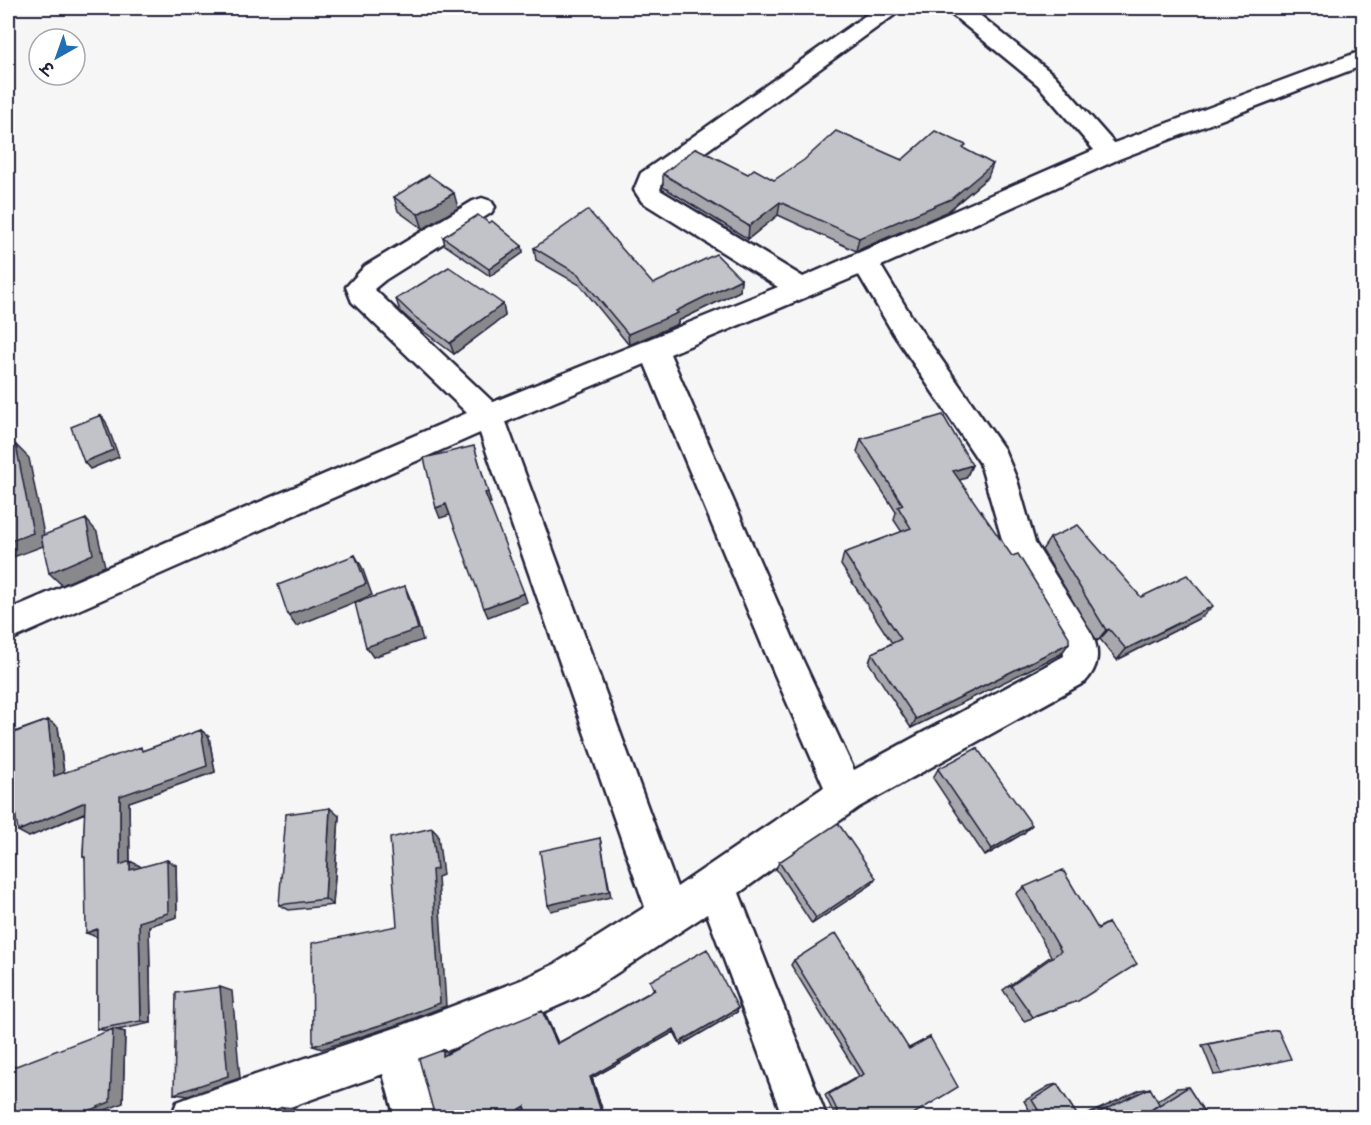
<svg xmlns="http://www.w3.org/2000/svg" width="1371" height="1125" font-family="'Gochi Hand','Playpen Sans Deva',sans-serif">
<style>
.lines{fill:none;stroke-linecap:round;stroke-linejoin:round}
.minor-casing{stroke:#22223b;stroke-width:5}
.minor{fill:#fff;fill-rule:evenodd}
.wall{fill:#a7a7ad;stroke:#22223b;stroke-width:1.5}
.shaded-wall{fill:#88888d;stroke:#22223b;stroke-width:1.5}
.building{fill:#c2c2c9;stroke:#22223b;stroke-width:1.5}
</style>
<rect width="100%" height="100%" fill="#f6f6f7"/>
<filter id="ink" filterUnits="userSpaceOnUse"><feTurbulence type="fractalNoise" baseFrequency=".0167" numOctaves="2"/><feDisplacementMap in="SourceGraphic" scale="12" xChannelSelector="R" yChannelSelector="G"/><feConvolveMatrix kernelMatrix="1 2 1 2 8 2 1 2 1" color-interpolation-filters="sRGB"/></filter>
<g filter="url(#ink)">
<g class="lines">
<defs>
<path id="minor" d="M 876,8 L 900,8 L 897,13 L 662,183 L 660,190 L 803,277 L 1094,150 L 1038,85 L 950,13 L 948,8 L 971,8 L 1054,75 L 1114,143 L 1364,50 L 1364,65 L 1119,159 L 881,266 L 913,319 L 1004,449 L 1017,480 L 1035,543 L 1092,634 C 1100,652 1099,667 1085,682 L 859,807 L 739,893 L 827,1118 L 783,1118 L 707,914 L 585,994 L 528,1019 L 423,1060 L 439,1118 L 395,1118 L 383,1074 L 259,1118 L 171,1118 L 177,1102 L 193,1096 L 398,1027 L 521,980 L 555,964 L 645,907 L 480,433 L 8,641 L 8,610 L 467,413 L 352,302 L 346,287 L 365,266 L 473,201 L 482,198 L 491,201 L 495,207 L 491,213 L 385,280 L 374,289 L 493,402 L 778,287 L 642,202 L 634,190 L 641,173 ZM 859,275 L 893,333 L 980,463 L 1004,546 L 1022,581 L 1063,647 L 1064,656 L 854,770 L 798,650 L 670,354 ZM 645,364 L 765,652 L 824,787 L 677,887 L 506,422 Z"/>
</defs>
<use href="#minor" class="minor-casing"/>
<use href="#minor" class="minor"/>
</g>
<path class="wall" d="M 965,149 L 988,177 L 947,212 L 856,251 L 778,215 L 748,239 L 663,187 L 663,174 L 748,174 L 774,180 Z
M 394,197 L 458,208 L 423,229 L 398,211 Z
M 443,237 L 522,246 L 523,253 L 490,276 L 445,245 Z
M 534,248 L 653,284 L 741,279 L 740,291 L 678,321 L 678,324 L 629,345 L 580,285 L 536,260 Z
M 396,299 L 503,304 L 505,316 L 454,354 L 419,328 L 400,311 Z
M 861,439 L 972,465 L 966,478 L 959,480 L 1069,643 L 1061,654 L 911,728 L 869,663 L 872,653 L 892,643 L 841,565 L 844,553 L 902,532 L 894,520 L 896,512 L 857,452 Z
M 1050,538 L 1141,597 L 1202,617 L 1117,660 L 1100,639 L 1097,641 L 1042,550 Z
M 48,720 L 58,727 L 64,773 L 145,750 L 201,730 L 209,737 L 215,772 L 129,802 L 130,862 L 140,867 L 176,865 L 177,917 L 149,926 L 151,1023 L 117,1030 L 125,1032 L 123,1103 L 107,1031 L 97,1029 L 97,937 L 85,858 L 83,857 L 85,813 L 29,837 L 14,732 Z
M 938,769 L 1024,833 L 985,856 L 933,778 Z
M 339,816 L 333,905 L 289,910 L 279,905 Z
M 779,862 L 876,878 L 872,884 L 812,924 L 776,869 Z
M 1024,887 L 1098,928 L 1108,923 L 1078,1001 L 1024,1021 L 1003,990 L 1051,956 L 1016,894 Z
M 794,960 L 909,1048 L 930,1037 L 907,1118 L 836,1118 L 825,1095 L 859,1076 L 791,965 Z
M 650,981 L 737,1012 L 681,1045 L 674,1032 L 592,1078 L 605,1118 L 529,1118 L 526,1108 L 435,1117 L 443,1050 L 449,1053 L 545,1014 L 558,1043 L 654,990 Z
M 1278,1030 L 1222,1074 L 1214,1075 L 1202,1045 Z
M 1057,1084 L 1079,1118 L 1034,1118 L 1024,1101 L 1049,1086 Z
M 1188,1087 L 1208,1118 L 1080,1118 L 1140,1090 L 1150,1088 L 1157,1101 L 1177,1088 Z"/>
<path class="shaded-wall" d="M 993,164 L 988,177 L 947,212 L 856,251 L 859,238 Z
M 454,193 L 458,208 L 423,229 L 418,214 Z
M 780,202 L 778,215 L 748,239 L 749,226 Z
M 522,246 L 523,253 L 490,276 L 489,269 Z
M 741,279 L 740,291 L 678,321 L 678,324 L 629,345 L 628,334 Z
M 503,304 L 505,316 L 454,354 L 450,343 Z
M 101,415 L 106,422 L 119,457 L 90,469 L 84,462 Z
M 16,445 L 29,458 L 46,545 L 8,559 L 8,542 Z
M 474,446 L 491,503 L 488,503 L 485,493 Z
M 972,465 L 966,478 L 948,484 L 953,471 Z
M 446,504 L 450,515 L 440,518 L 436,508 Z
M 86,519 L 97,532 L 105,566 L 62,585 L 49,573 Z
M 355,555 L 362,567 L 372,595 L 296,626 L 288,615 Z
M 405,586 L 410,598 L 423,640 L 373,657 L 366,647 Z
M 524,593 L 527,602 L 488,617 L 484,608 Z
M 1213,606 L 1202,617 L 1117,660 L 1126,649 Z
M 1109,629 L 1100,639 L 1097,641 L 1106,630 Z
M 1069,643 L 1061,654 L 911,728 L 916,719 Z
M 8,687 L 15,735 L 8,737 Z
M 48,720 L 58,727 L 65,782 L 54,776 Z
M 201,730 L 209,737 L 215,772 L 129,802 L 130,869 L 120,865 L 120,796 Z
M 85,802 L 95,808 L 29,837 L 18,831 Z
M 330,808 L 339,816 L 333,905 L 325,899 Z
M 1032,825 L 1024,833 L 985,856 L 992,849 Z
M 432,828 L 438,835 L 443,875 L 438,877 L 446,1006 L 397,1025 L 322,1049 L 313,1046 L 390,1022 L 432,870 Z
M 600,838 L 611,897 L 551,911 L 548,905 Z
M 167,860 L 176,865 L 177,917 L 149,926 L 151,1023 L 141,1021 L 139,922 Z
M 130,861 L 140,866 L 140,875 L 130,870 Z
M 876,878 L 872,884 L 812,924 L 816,918 Z
M 97,929 L 97,937 L 86,933 Z
M 220,987 L 232,991 L 240,1078 L 188,1096 L 174,1094 Z
M 738,1008 L 737,1012 L 681,1045 L 680,1042 Z
M 542,1011 L 545,1014 L 560,1047 L 557,1044 Z
M 113,1029 L 125,1032 L 123,1103 L 86,1118 L 71,1118 Z
M 674,1029 L 674,1032 L 592,1078 L 605,1118 L 603,1118 L 590,1077 Z
M 443,1050 L 448,1052 L 449,1058 L 443,1056 Z
M 525,1106 L 529,1107 L 511,1118 L 505,1118 Z
M 283,1107 L 294,1108 L 297,1118 L 287,1118 Z
M 384,1113 L 392,1114 L 393,1118 L 386,1118 Z"/>
<path class="building" d="M 836,131 L 902,160 L 935,131 L 966,145 L 963,148 L 993,164 L 951,199 L 859,238 L 780,202 L 749,226 L 663,174 L 696,148 L 748,174 L 754,169 L 774,180 L 804,160 Z
M 429,175 L 454,193 L 418,214 L 394,197 Z
M 588,210 L 653,284 L 716,254 L 741,279 L 676,311 L 678,313 L 628,334 L 578,274 L 534,248 Z
M 478,215 L 489,223 L 492,221 L 522,246 L 489,269 L 443,237 Z
M 449,267 L 503,304 L 450,343 L 415,317 L 396,299 Z
M 101,415 L 113,450 L 84,462 L 71,427 Z
M 943,415 L 972,465 L 953,471 L 1012,556 L 1018,554 L 1069,637 L 1069,643 L 916,719 L 872,653 L 901,639 L 844,553 L 911,528 L 898,507 L 903,505 L 861,439 Z
M 16,445 L 33,533 L 8,542 L 8,448 Z
M 474,446 L 488,492 L 485,493 L 524,593 L 484,608 L 446,504 L 436,508 L 424,458 Z
M 86,519 L 93,554 L 49,573 L 41,536 Z
M 1078,525 L 1141,597 L 1187,575 L 1213,606 L 1126,649 L 1109,629 L 1106,630 L 1050,538 Z
M 355,555 L 366,584 L 288,615 L 278,585 Z
M 405,586 L 418,629 L 366,647 L 355,603 Z
M 48,720 L 54,776 L 141,747 L 142,751 L 201,730 L 207,766 L 120,796 L 120,865 L 130,861 L 130,870 L 167,860 L 168,913 L 139,922 L 141,1021 L 97,1029 L 97,929 L 86,933 L 85,857 L 83,857 L 85,802 L 18,831 L 8,766 L 8,735 Z
M 977,748 L 1032,825 L 992,849 L 938,769 Z
M 330,808 L 325,899 L 279,905 L 286,814 Z
M 838,823 L 876,878 L 816,918 L 779,862 Z
M 432,828 L 437,869 L 432,870 L 440,1003 L 390,1022 L 313,1046 L 312,943 L 397,926 L 390,838 Z
M 600,838 L 609,891 L 548,905 L 540,851 Z
M 1063,870 L 1098,929 L 1108,923 L 1137,964 L 1078,1001 L 1033,1017 L 1011,986 L 1061,951 L 1024,887 Z
M 836,933 L 909,1049 L 930,1037 L 958,1087 L 907,1118 L 841,1118 L 829,1094 L 864,1074 L 794,960 Z
M 707,949 L 738,1008 L 680,1042 L 674,1029 L 590,1077 L 603,1118 L 529,1118 L 525,1106 L 505,1118 L 434,1118 L 435,1117 L 419,1059 L 443,1050 L 443,1056 L 488,1033 L 542,1011 L 557,1044 L 655,990 L 650,981 Z
M 220,987 L 228,1076 L 174,1094 L 176,993 Z
M 113,1029 L 110,1102 L 71,1118 L 8,1118 L 8,1069 Z
M 1278,1030 L 1291,1059 L 1222,1074 L 1209,1044 Z
M 1057,1084 L 1079,1118 L 1043,1118 L 1032,1100 Z
M 1188,1087 L 1208,1118 L 1087,1118 L 1150,1088 L 1159,1104 L 1148,1112 Z
M 283,1107 L 287,1118 L 252,1118 Z
M 384,1113 L 386,1118 L 376,1118 Z"/>
</g>
<rect width="1371" height="1125" fill="none" stroke="#fff" stroke-width="30"/>
<rect x="15" y="15" width="1341" height="1095" fill="none" stroke="#22223b" stroke-width="2" filter="url(#ink)"/>
<g transform="translate(57 57) rotate(220)"><circle r="28" fill="#ffffff" stroke="#a7a7b1" stroke-width="1.5"/>
<path d="M0-4.5L10 22L0 15L-10 22Z" fill="#1f6fb2"/>
<text y="-9" font-size="16" font-weight="bold" text-anchor="middle" fill="#22223b">उ</text>
</g>
</svg>
